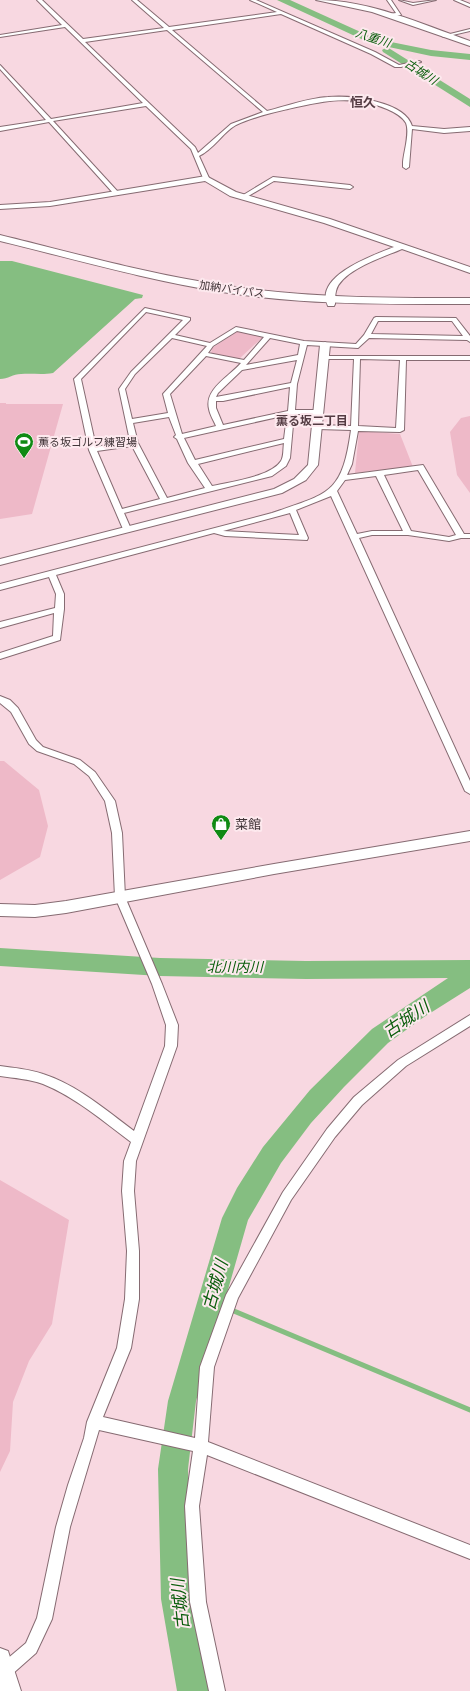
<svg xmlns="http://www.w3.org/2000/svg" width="470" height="1691" font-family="Montserrat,'Noto Sans JP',sans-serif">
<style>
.green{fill:#eeb9c8}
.water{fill:#85be81}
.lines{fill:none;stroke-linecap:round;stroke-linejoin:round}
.stream{stroke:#85be81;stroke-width:5}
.river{fill:#85be81;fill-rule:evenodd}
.street-casing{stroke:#866b72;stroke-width:2}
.secondary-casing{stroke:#866b72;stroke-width:2}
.primary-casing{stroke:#866b72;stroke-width:2}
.highway-casing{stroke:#866b72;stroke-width:2}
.street{fill:#fff;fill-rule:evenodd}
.secondary{fill:#fff;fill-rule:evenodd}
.primary{fill:#fff;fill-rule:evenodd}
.highway{fill:#fff;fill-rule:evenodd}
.labels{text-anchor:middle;stroke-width:4;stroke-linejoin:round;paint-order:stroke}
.far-street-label{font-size:11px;fill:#413538;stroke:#fde9ee}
.far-poi-label{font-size:11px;fill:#413538;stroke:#fde9ee;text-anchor:start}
.far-water-label{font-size:12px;font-style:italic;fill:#095d0b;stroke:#fde9ee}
.far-neighbourhood-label{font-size:12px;font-weight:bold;fill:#543c43;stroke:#fde9ee}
.far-quarter-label{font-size:13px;font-weight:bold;fill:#543c43;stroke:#fde9ee}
.poi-label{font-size:13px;fill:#413538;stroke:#fde9ee;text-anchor:start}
.water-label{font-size:14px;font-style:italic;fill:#095d0b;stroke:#fde9ee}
.near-water-label{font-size:17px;font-style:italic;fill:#095d0b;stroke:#fde9ee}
</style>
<rect width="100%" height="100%" fill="#f8d8e1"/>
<path class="green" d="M 238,331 L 264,336 L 239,359 L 211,354 L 212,348 Z
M 0,403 L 6,403 L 6,404 L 63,404 L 32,514 L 0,519 Z
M 470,416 L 470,493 L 457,475 L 450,432 L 461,418 Z
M 359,431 L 400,434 L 413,467 L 355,473 Z
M 0,761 L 4,761 L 39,790 L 48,826 L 40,857 L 0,880 Z
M 0,1180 L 69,1220 L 52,1324 L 29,1361 L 13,1402 L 10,1451 L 0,1472 Z"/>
<path class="water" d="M 0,261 L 12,261 L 143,295 L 142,298 L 135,299 L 53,373 C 42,375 32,373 21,374 C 13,374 8,379 0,379 Z"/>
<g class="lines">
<path class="stream" d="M 210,1301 L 470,1410"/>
<path class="river" d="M 277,0 L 290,0 L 376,39 L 431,50 L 470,54 L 470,60 L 431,56 L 370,43 Z
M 387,47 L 470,99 L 470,107 L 383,52 L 382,50 Z
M 0,948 L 160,958 L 306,961 L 470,960 L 470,988 L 424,1017 L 388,1043 L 344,1087 L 311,1123 L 281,1163 L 248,1220 L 196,1401 L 188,1469 L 193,1599 L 209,1691 L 177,1691 L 161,1599 L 158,1469 L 168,1401 L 222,1218 L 237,1188 L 263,1147 L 310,1090 L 372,1029 L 448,978 L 306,979 L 160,976 L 0,966 Z"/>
<defs>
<path id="street" d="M 37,0 L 42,0 L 83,39 L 164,28 L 132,0 L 137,0 L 169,27 L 277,12 L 250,0 L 256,0 L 375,52 L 399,65 L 419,61 L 421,62 L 401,67 L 395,67 L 371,54 L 281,14 L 172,30 L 267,111 C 287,106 308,98 328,97 C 350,95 405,101 412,126 L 444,129 L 470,127 L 470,131 L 444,133 L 412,129 L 409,167 L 406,169 L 403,167 L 403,162 C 404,151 410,133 406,123 C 402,116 394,112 387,109 C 352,94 323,101 288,109 C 271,113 253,117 236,125 C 222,133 214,149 199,156 L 209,178 L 206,180 L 203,178 L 191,149 L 146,106 L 53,121 L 119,193 L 114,194 L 49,122 L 0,131 L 0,127 L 46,120 L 0,69 L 0,65 L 51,119 L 143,103 L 65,27 L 0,37 L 0,35 L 62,25 ZM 167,30 L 263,112 L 231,124 L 198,153 L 195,147 L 85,42 Z
M 387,0 L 391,0 L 401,15 L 389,16 L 389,14 L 396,13 Z
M 399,0 L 413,3 L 436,0 L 413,5 Z
M 454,0 L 460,0 L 470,4 L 470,7 Z
M 470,29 L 470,31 L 444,37 L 442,36 Z
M 273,177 L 350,185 L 353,187 L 350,189 L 274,181 L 245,198 L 240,197 Z
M 145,308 L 190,318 L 190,320 L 175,335 L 210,343 L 236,327 L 304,341 L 356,344 L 364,335 L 374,318 L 376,317 L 456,318 L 470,336 L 470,342 L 467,340 L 369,338 L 358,348 L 307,345 L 297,384 L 295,410 L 319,410 L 323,412 L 319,414 L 294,414 L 290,458 L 286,466 L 272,476 L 124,513 L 131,529 L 127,531 L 123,529 L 89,450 L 74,379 ZM 146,312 L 183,320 L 131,372 L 119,389 L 130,441 L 96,447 L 81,379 ZM 378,321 L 452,321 L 463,336 L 371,334 ZM 237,331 L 264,337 L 244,360 L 208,353 L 213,346 ZM 172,338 L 207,346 L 163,394 L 168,413 L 132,419 L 125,389 L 135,374 ZM 270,338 L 300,344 L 298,355 L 246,365 ZM 206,356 L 241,363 C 230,376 204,389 209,409 C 210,415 214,421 216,426 L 182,434 L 170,394 ZM 297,360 L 291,383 L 216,397 L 218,393 L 242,370 ZM 290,387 L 288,411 L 223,425 L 216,408 L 216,401 L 223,401 ZM 287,415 L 284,439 L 195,460 L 184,438 ZM 169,417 L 176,435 L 174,437 L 177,439 L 188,463 L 205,488 L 167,498 L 138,443 L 133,423 ZM 284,443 C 283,449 284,456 281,461 C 271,477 229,482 212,486 L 198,464 ZM 132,446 L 160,499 L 122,509 L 97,451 Z
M 322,356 L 470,356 L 470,360 L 406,360 L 404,430 L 400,432 L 358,431 L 352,464 L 347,475 L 423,465 L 464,534 L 470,534 L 470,538 L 461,538 L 449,541 L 408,535 L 372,535 L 359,538 L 470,781 L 470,794 L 465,791 L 331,496 L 296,510 L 308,538 L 307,540 L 225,536 L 214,533 L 56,575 L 64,594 L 64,609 L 60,640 L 0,659 L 0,653 L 53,636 L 54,613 L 0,628 L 0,622 L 55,608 L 56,594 L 49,577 L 0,590 L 0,584 L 272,513 C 329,493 342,495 351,430 L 318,429 L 314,427 L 318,425 L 351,426 L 354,359 L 324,359 L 322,358 ZM 360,359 L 400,360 L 396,428 L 358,426 ZM 418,470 L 456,535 L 449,537 L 411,531 L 384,475 ZM 376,476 L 403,531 L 372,531 L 357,534 L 337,491 L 345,480 ZM 290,513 L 299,535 L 223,531 Z
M 0,696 L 10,700 L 18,708 L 36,740 L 43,747 L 80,760 L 95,772 L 115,801 L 122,833 L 125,897 L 162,984 L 178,1025 L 177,1046 L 136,1161 L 134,1191 L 139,1251 L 139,1299 L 131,1348 L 103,1417 L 195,1438 L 200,1367 L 226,1295 L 283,1192 L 327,1129 L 354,1097 L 398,1060 L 470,1015 L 470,1026 L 406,1066 L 362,1105 L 335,1137 L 291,1200 L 238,1298 L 214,1367 L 208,1442 L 470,1545 L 470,1559 L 207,1455 L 199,1506 L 206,1602 L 225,1691 L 209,1691 L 190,1602 L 185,1506 L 193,1451 L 99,1430 L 70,1527 L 52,1619 L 36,1653 L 10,1676 L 5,1679 L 0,1677 L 0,1665 L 26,1643 L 37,1618 L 56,1527 L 68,1485 L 84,1438 L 87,1422 L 117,1348 L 125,1299 L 127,1251 L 122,1191 L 124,1161 L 131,1142 C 103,1121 75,1097 43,1084 C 29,1079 14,1078 0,1076 L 0,1066 C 14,1068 29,1069 43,1074 C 77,1085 106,1110 134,1131 L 165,1046 L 166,1025 L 152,984 L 115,897 L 112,833 L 105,801 L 89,776 L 74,764 L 37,751 L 29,744 L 11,712 L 0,703 Z"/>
<path id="secondary" d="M 206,176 L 236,192 L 330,219 L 470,267 L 470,273 L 402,249 C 384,257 341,270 336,291 C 335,295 335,300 335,304 L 334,306 L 328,306 C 313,276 374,255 394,247 L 324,223 L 230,196 L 205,181 L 50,206 L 0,209 L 0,205 L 50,202 Z
M 325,342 L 330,345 L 318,465 L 306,480 L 282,493 L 0,565 L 0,559 L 274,489 L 294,479 L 308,465 L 320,345 Z
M 470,831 L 470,841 L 274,874 L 66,913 L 35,917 L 0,916 L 0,904 L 35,905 L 66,901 L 274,864 Z
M 0,1648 L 8,1651 L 21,1691 L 0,1691 Z"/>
<path id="primary" d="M 316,0 C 370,0 421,24 470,41 L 470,46 L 372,12 Z"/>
<path id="highway" d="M 0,235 C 74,253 147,274 222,285 C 304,298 387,298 470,298 L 470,304 C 387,304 304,305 222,292 C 147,280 74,259 0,241 Z"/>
</defs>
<use href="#street" class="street-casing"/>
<use href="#secondary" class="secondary-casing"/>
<use href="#primary" class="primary-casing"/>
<use href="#highway" class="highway-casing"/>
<use href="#street" class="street"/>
<use href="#secondary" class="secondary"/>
<use href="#primary" class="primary"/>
<use href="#highway" class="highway"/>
</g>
<defs>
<symbol id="stadium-pin" viewBox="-11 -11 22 30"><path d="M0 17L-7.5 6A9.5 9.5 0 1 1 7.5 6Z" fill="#0f8a13" stroke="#fde9ee"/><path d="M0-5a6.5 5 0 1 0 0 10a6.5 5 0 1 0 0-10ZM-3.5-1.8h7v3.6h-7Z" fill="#fff"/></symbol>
<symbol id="shop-pin" viewBox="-11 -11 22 30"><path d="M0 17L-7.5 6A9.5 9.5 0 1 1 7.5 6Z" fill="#0f8a13" stroke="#fde9ee"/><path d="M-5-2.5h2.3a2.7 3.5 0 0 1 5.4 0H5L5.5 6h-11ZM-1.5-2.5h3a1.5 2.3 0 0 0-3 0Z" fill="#fff"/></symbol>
</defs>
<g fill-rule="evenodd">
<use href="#stadium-pin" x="13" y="431" width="22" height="30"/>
<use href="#shop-pin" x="210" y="813" width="22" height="30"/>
</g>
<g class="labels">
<g class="far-street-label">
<text transform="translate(232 289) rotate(8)" y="4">加納バイパス</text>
</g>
<g class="far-poi-label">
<text x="38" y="446">薫る坂ゴルフ練習場</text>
</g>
<g class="far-water-label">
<text transform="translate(373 38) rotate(18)" y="4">八重川</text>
<text transform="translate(421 72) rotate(33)" y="4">古城川</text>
</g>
<g class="far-neighbourhood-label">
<text x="312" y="425">薫る坂二丁目</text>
</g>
<g class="far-quarter-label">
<text x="363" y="107">恒久</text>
</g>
<g class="poi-label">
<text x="235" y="829">菜館</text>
</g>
<g class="water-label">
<text x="235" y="972">北川内川</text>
</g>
<g class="near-water-label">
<text transform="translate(406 1019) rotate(-34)" y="6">古城川</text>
<text transform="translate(215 1285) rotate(-74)" y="6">古城川</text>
<text transform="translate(180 1604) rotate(-96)" y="6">古城川</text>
</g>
</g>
</svg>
